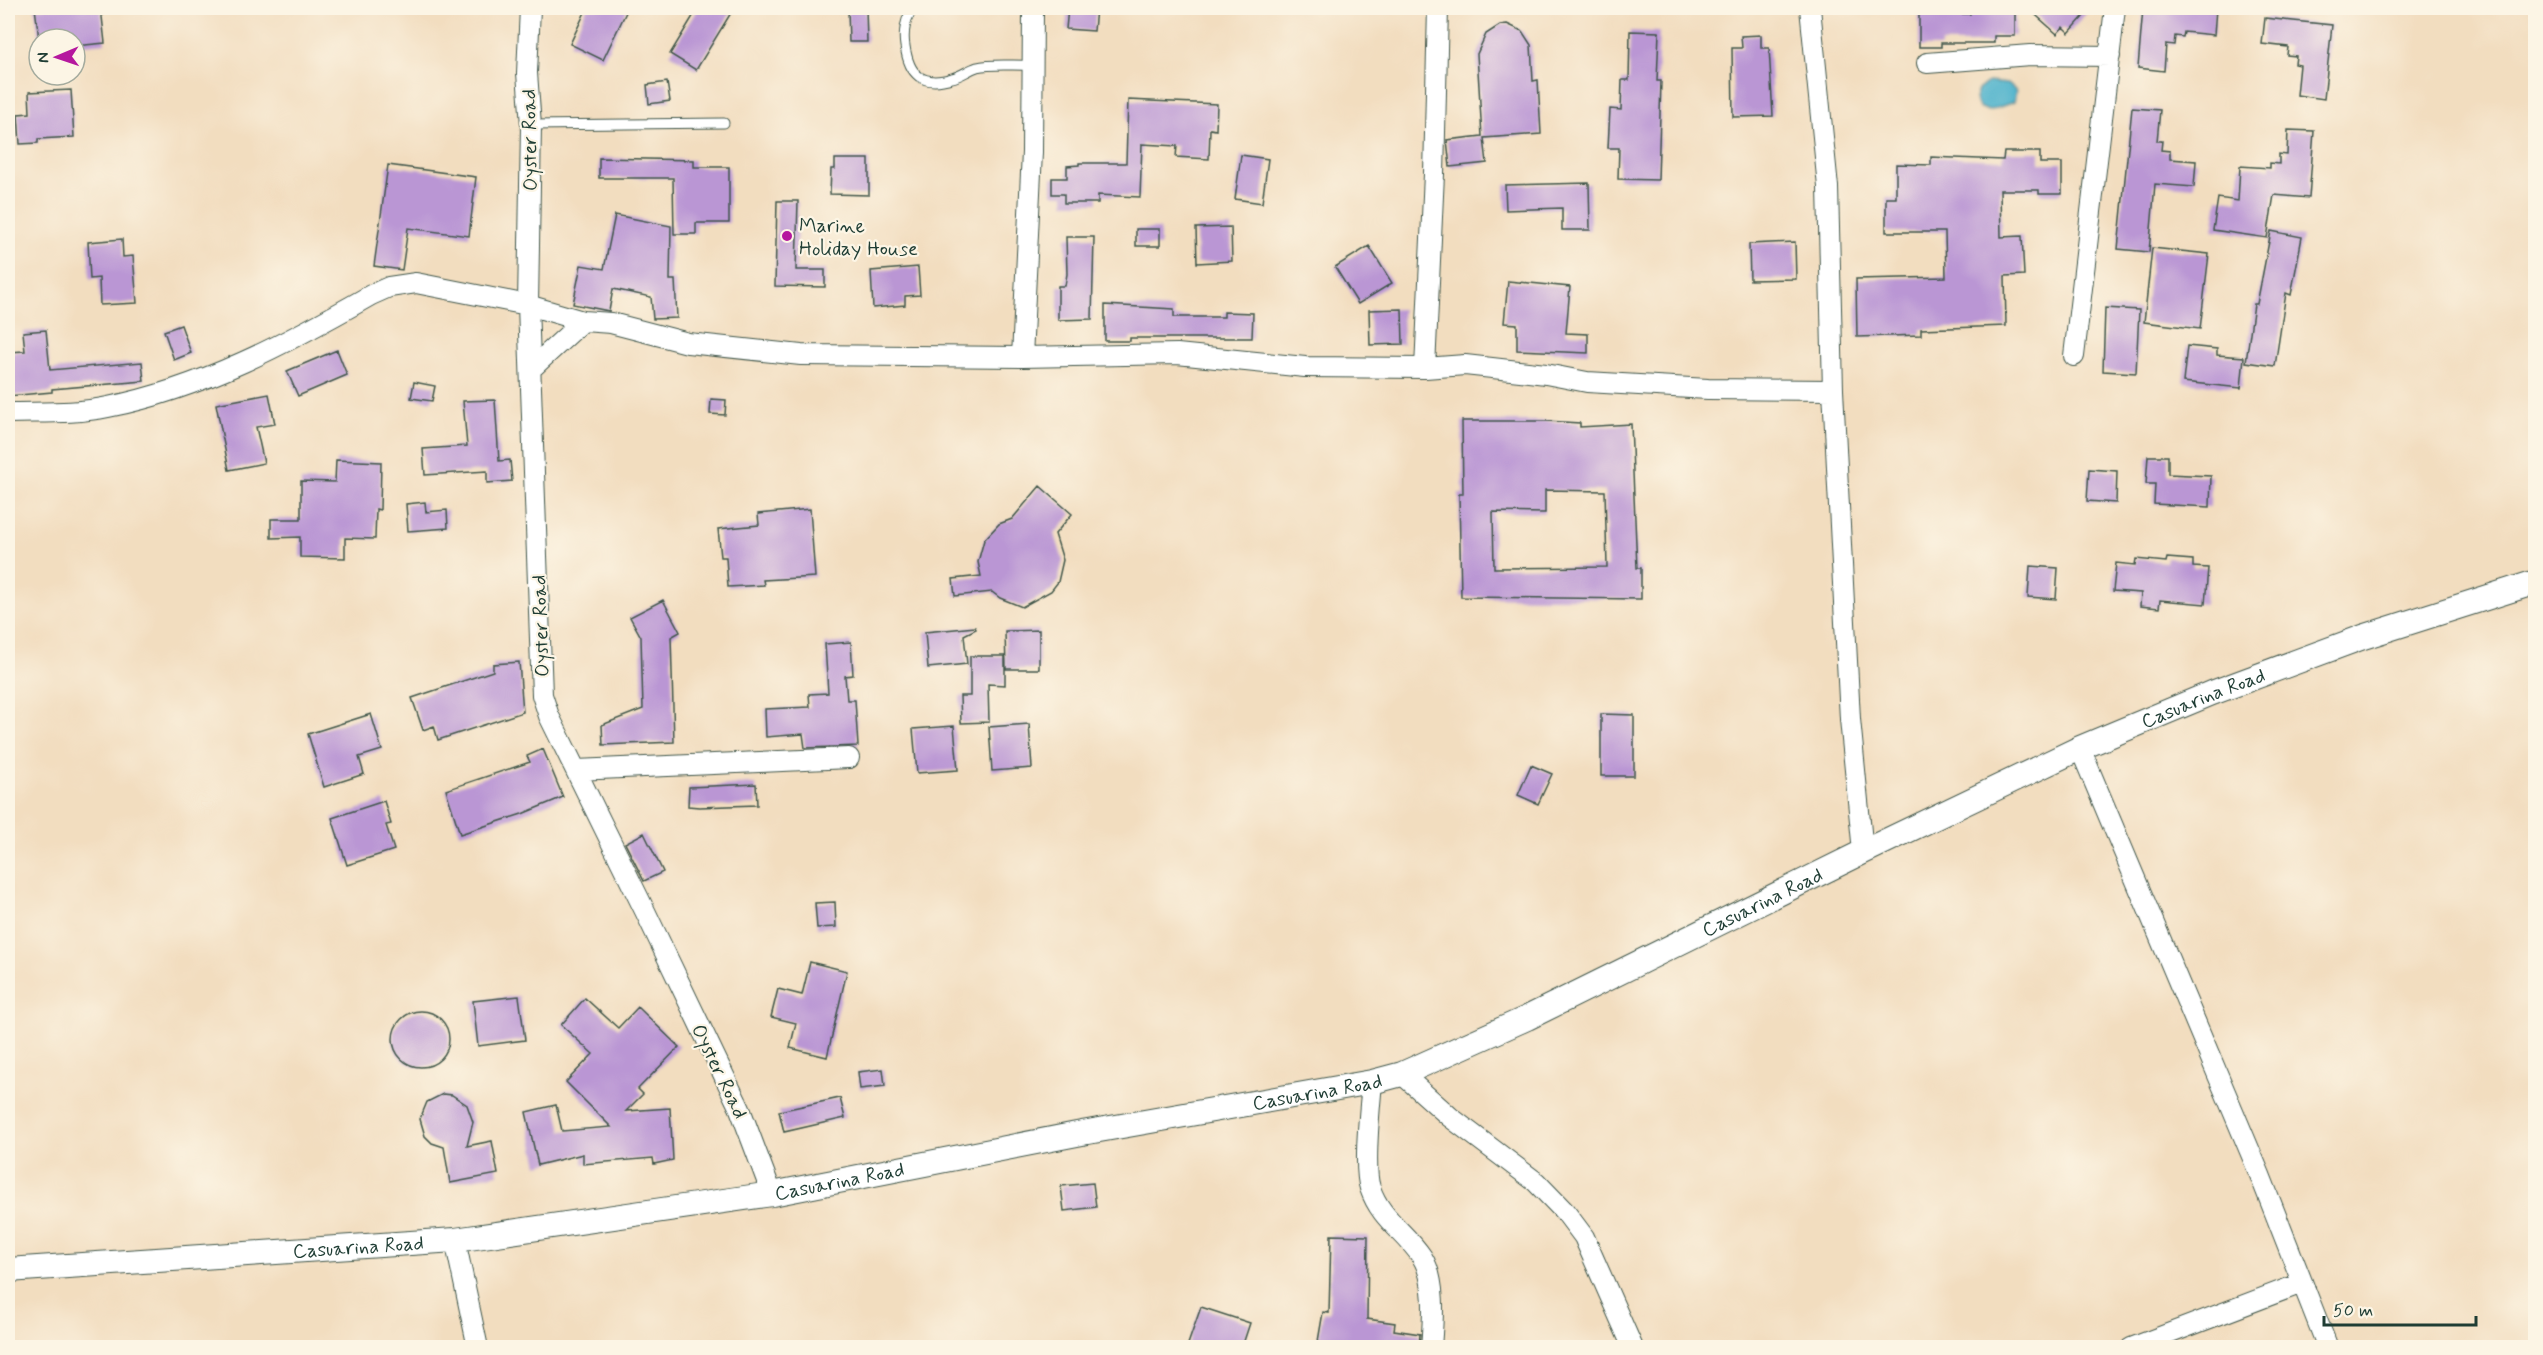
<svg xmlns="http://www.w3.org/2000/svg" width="2543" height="1355" font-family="Mynerve,sans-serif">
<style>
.water{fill:#4db2cc;stroke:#367880;stroke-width:1.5}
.building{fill:#ba96d4;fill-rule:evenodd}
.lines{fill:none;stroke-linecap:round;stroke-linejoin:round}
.service-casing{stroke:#3f5549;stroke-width:11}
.minor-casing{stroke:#3f5549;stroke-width:22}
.tertiary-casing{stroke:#3f5549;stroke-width:26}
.service{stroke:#fff;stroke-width:9}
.minor{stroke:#fff;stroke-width:20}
.tertiary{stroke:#fff;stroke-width:24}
.poi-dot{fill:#b5179e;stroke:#fcf5e5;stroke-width:2}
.labels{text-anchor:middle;stroke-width:4.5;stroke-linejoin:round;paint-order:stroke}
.street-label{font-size:20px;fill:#1f3d34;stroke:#fcf5e5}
.poi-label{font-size:20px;fill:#1f3d34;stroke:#fcf5e5;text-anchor:start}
</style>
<rect width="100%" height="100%" fill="#fcf5e5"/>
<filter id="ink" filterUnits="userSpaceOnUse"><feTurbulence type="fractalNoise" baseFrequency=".0167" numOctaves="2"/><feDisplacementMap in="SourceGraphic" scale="12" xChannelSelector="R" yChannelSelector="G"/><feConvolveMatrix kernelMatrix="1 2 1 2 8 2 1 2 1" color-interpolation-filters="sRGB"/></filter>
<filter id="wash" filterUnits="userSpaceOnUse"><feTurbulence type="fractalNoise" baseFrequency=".008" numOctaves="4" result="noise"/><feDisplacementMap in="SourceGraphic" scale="24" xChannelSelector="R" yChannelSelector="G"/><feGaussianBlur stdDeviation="1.35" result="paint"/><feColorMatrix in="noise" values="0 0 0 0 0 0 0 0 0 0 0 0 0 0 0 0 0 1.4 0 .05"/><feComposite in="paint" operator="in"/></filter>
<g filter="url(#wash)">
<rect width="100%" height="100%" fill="#f2ddbf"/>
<path class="water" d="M 1988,82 L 2008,84 L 2016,91 L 2014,102 L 1988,111 L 1979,107 L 1975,99 L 1978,90 Z"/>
<g id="blocks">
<path class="building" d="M 35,8 L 101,8 L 105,43 L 75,46 L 75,39 L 39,39 Z
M 587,8 L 628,8 L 603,60 L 570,44 Z
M 698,8 L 734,8 L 696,70 L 670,54 Z
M 848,8 L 866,8 L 867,42 L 849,42 Z
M 1068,8 L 1096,8 L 1094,31 L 1066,29 Z
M 1970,8 L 2015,8 L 2015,36 L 1994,36 L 1994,43 L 1941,43 L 1941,47 L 1919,47 L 1919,14 L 1970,14 Z
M 2028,8 L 2091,8 L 2069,33 L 2063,27 L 2057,34 Z
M 2143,8 L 2216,8 L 2214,35 L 2184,32 L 2183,37 L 2175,36 L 2174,45 L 2166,44 L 2164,71 L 2138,68 Z
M 2265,18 L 2332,25 L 2324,99 L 2297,95 L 2300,65 L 2295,64 L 2296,56 L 2287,55 L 2288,47 L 2262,44 Z
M 1507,24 L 1522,31 L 1531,45 L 1533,81 L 1538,80 L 1541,134 L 1484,138 L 1487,163 L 1450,167 L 1447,140 L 1482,136 L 1477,54 L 1486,34 L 1500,25 Z
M 1630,31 L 1659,32 L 1657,81 L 1661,81 L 1658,180 L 1618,179 L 1619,148 L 1608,148 L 1610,109 L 1621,110 L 1622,80 L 1629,80 Z
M 1761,35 L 1761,48 L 1769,48 L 1773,116 L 1733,117 L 1732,48 L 1742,48 L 1741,36 Z
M 667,82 L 670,101 L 649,104 L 647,85 Z
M 71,90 L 74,137 L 38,139 L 38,143 L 20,144 L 18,114 L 30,113 L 29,92 Z
M 1128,100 L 1217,104 L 1216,130 L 1210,129 L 1209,159 L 1176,157 L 1177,146 L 1142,144 L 1140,197 L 1098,195 L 1098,203 L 1064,203 L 1064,194 L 1052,194 L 1052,178 L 1067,178 L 1067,166 L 1079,165 L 1079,163 L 1126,163 Z
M 2132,108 L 2160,110 L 2157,141 L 2162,141 L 2161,150 L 2170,151 L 2170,159 L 2196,161 L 2194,187 L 2155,184 L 2149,252 L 2118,249 Z
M 2288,130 L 2314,131 L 2309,198 L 2274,195 L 2267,238 L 2213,230 L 2218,198 L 2238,201 L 2240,166 L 2270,168 L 2270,163 L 2279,164 L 2279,154 L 2287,155 Z
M 2004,152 L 2040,152 L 2040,163 L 2062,163 L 2062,194 L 2039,194 L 2039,190 L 2000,190 L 2001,237 L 2022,236 L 2024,275 L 2005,276 L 2006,326 L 1921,329 L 1921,335 L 1857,337 L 1856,279 L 1946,277 L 1945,232 L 1886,232 L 1886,198 L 1896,198 L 1896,164 L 1931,165 L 1931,157 L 2003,160 Z
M 1241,155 L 1268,159 L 1262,203 L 1235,199 Z
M 599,158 L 694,160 L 694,167 L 729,167 L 729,223 L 696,223 L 696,234 L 674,234 L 673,178 L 599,178 Z
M 835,159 L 869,159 L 869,195 L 830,194 L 831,169 L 835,169 Z
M 388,165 L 476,177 L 469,236 L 408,228 L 402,270 L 374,266 Z
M 1589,183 L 1590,230 L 1562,230 L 1562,208 L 1506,210 L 1505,185 Z
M 777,201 L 798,201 L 796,270 L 825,270 L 825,287 L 775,286 Z
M 615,215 L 671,226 L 670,280 L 675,280 L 677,318 L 653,319 L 651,297 L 613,289 L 609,311 L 573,304 L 581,265 L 604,269 Z
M 1231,227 L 1232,261 L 1197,263 L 1196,228 Z
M 1136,229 L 1160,229 L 1160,246 L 1136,246 Z
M 2271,231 L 2302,237 L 2291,295 L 2286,293 L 2275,366 L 2246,362 L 2254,304 L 2257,304 Z
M 1066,237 L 1094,237 L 1092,319 L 1058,320 L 1058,286 L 1065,286 L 1067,274 Z
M 122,239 L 123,257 L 133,256 L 137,303 L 100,305 L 99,278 L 90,279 L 88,242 Z
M 1795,242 L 1796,279 L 1750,280 L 1749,244 Z
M 1369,246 L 1392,283 L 1358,304 L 1335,267 Z
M 2152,248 L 2209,254 L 2200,329 L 2144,322 Z
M 918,267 L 920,295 L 905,296 L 905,305 L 873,308 L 871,271 Z
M 1508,281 L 1570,287 L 1566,333 L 1588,334 L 1588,353 L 1517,350 L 1517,324 L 1504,323 Z
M 1105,305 L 1174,309 L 1174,317 L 1224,317 L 1224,312 L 1253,313 L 1252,338 L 1130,338 L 1130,341 L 1105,341 Z
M 2105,308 L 2139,310 L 2136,373 L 2103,371 Z
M 1402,309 L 1403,344 L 1370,345 L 1369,310 Z
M 181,325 L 191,353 L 174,360 L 164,331 Z
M 46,330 L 50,370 L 142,362 L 144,381 L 52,389 L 52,392 L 8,396 L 8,352 L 25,351 L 23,332 Z
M 2187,346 L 2217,349 L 2217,355 L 2244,357 L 2241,388 L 2183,382 Z
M 337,350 L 347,375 L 298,396 L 287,371 Z
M 414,382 L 435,386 L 432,401 L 411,398 Z
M 269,394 L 275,424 L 256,427 L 264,463 L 229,470 L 216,404 Z
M 711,399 L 726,400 L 725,415 L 710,414 Z
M 495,400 L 499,461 L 510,460 L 512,481 L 487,483 L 487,471 L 425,475 L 423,449 L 467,446 L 463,401 Z
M 1462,421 L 1546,421 L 1580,423 L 1580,427 L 1631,424 L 1637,568 L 1641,568 L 1641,599 L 1461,597 L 1459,494 L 1463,494 ZM 1545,490 L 1605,491 L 1607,567 L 1494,568 L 1493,512 L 1545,513 Z
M 2148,456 L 2168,456 L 2168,474 L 2211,476 L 2210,507 L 2154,504 L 2155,484 L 2146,484 Z
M 336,460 L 381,462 L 380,510 L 376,509 L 375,539 L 345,538 L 345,558 L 300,557 L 300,537 L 271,538 L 271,519 L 301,519 L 301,481 L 335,482 Z
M 2089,469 L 2117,471 L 2116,503 L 2087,501 Z
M 1040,486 L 1072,514 L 1055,534 L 1063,560 L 1058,582 L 1051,591 L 1022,607 L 1000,598 L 992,592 L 955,596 L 953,579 L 981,576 L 978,562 L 984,540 L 999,524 L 1012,519 Z
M 425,502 L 426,512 L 447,510 L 448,528 L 408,531 L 406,504 Z
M 810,509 L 815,577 L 763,580 L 764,585 L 728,587 L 726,557 L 721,557 L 718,529 L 759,525 L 758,514 Z
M 2167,558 L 2193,560 L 2193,567 L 2208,568 L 2205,604 L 2160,600 L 2159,608 L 2140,606 L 2141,593 L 2113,591 L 2116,563 L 2135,565 L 2136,559 L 2166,562 Z
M 2030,566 L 2058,568 L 2056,599 L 2028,597 Z
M 663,600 L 680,632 L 671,637 L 674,742 L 603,745 L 602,725 L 643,709 L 641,637 L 630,617 Z
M 975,627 L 976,629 L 964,635 L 967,664 L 928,668 L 925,632 Z
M 1039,630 L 1039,669 L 1006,669 L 1005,631 Z
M 851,642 L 853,675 L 845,676 L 847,700 L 855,700 L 858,746 L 805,748 L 803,734 L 766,737 L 765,709 L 810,707 L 809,694 L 828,693 L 825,644 Z
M 970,656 L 1005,656 L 1005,685 L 988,684 L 989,722 L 961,723 L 960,696 L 970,696 Z
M 519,662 L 523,712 L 438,740 L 434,726 L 423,730 L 412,698 L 493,671 L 493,664 Z
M 371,714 L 382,750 L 359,757 L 364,774 L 324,787 L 308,734 Z
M 1601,714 L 1634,715 L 1634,776 L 1601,776 Z
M 1029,724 L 1032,768 L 992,771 L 989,727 Z
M 954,726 L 958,770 L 917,773 L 913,729 Z
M 543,749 L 563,797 L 522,814 L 460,834 L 446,790 L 530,762 L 527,756 Z
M 1531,765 L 1552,774 L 1538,804 L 1518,795 Z
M 756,784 L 757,805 L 699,807 L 688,806 L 689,787 Z
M 384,801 L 391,824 L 386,825 L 394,850 L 347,865 L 332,818 Z
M 644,833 L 663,872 L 644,881 L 625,843 Z
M 835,902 L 836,927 L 817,928 L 815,903 Z
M 810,962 L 847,971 L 827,1057 L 790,1048 L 796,1023 L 771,1017 L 778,989 L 802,995 Z
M 519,996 L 525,1040 L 478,1046 L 473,1001 Z
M 585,998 L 618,1028 L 638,1007 L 679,1047 L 638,1089 L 643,1094 L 626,1111 L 670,1108 L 673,1160 L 654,1164 L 653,1158 L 583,1164 L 583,1154 L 538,1165 L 526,1112 L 556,1105 L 562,1131 L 611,1127 L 566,1082 L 593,1054 L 561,1025 Z
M393 1039a28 28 0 1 1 56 0a28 28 0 1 1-56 0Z
M 883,1069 L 885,1086 L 860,1089 L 858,1072 Z
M 443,1094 L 452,1095 L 467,1105 L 473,1122 L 467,1146 L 492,1141 L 498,1174 L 450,1183 L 444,1147 L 432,1143 L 425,1136 L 420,1119 L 427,1102 Z
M 840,1098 L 845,1118 L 784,1132 L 779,1111 Z
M 1093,1183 L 1096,1207 L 1064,1211 L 1061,1186 Z
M 1331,1235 L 1368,1236 L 1367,1319 L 1395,1323 L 1394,1330 L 1420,1334 L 1419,1347 L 1317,1347 L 1323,1312 L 1329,1313 Z
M 1201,1307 L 1250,1323 L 1242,1347 L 1187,1347 Z"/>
</g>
</g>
<g filter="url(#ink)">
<use href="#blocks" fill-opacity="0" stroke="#3f5549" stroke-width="1.5"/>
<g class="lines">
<defs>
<path id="service" d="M 915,8 C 905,15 903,34 905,46 C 909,75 922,87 952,78 C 961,76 968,70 977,67 C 993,63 1016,66 1033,65
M 531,125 L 724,123"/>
<path id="minor" d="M 530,8 L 527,73 L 531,125 L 528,305 L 542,695 L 549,716 L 645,911 L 740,1109 L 772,1194
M 1927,63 L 2030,55 L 2110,56
M 2074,356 L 2115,8
M 1022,357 L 1032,152 L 1033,8
M 1425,368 L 1434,174 L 1438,8
M 531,369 L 583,321
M 1833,390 L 1850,719 L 1863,852
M 8,413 C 41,412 75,414 108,407 C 201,389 289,342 371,295 L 389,287 L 416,283 L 528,305 L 583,321 L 611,323 L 688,343 L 801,355 L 1022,357 L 1177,354 L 1305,367 L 1425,368 L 1465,365 L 1546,374 L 1587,382 L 1708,389 L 1833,390 L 1828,187 L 1810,8
M 2080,748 L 2260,1175 L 2328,1348
M 576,770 L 849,758
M 1402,1074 L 1450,1117 L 1536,1182 L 1566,1213 L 1584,1237 L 1633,1348
M 1372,1082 C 1370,1107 1363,1167 1370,1188 C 1381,1220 1405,1231 1422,1257 C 1437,1281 1433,1321 1431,1348
M 455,1240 L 478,1348
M 2131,1348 L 2302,1283"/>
<g id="tertiary">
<path id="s1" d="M 8,1270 L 455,1240 L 772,1194 L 1082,1133 L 1372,1082 L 1402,1074 L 1527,1018 L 1863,852 L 2080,748 L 2212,693 L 2363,637 L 2536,582"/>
</g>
</defs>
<use href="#service" class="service-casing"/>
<use href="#minor" class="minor-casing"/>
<use href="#tertiary" class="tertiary-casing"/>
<use href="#service" class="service"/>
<use href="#minor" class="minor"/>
<use href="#tertiary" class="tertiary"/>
</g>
</g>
<circle class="poi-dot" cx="787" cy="236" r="6"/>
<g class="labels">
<g class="street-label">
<text transform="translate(529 140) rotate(-91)" y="7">Oyster Road</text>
<text transform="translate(540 626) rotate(-92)" y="7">Oyster Road</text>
<text dy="7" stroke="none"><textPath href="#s1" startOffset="2295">Casuarina Road</textPath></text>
<text dy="7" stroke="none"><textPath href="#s1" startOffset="1809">Casuarina Road</textPath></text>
<text transform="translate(720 1071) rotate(64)" y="7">Oyster Road</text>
<text dy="7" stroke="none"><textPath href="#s1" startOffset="1323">Casuarina Road</textPath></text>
<text dy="7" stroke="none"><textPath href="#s1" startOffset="837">Casuarina Road</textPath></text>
<text dy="7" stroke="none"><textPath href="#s1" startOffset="351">Casuarina Road</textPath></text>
</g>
<g class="poi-label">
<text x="799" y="232">Marine<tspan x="799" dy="23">Holiday House</tspan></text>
</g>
</g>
<rect width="2543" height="1355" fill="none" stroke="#fcf5e5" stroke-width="30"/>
<g transform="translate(57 57) rotate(268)"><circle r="28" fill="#fcf5e5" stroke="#a4ab9e" stroke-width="1.5"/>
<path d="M0-4.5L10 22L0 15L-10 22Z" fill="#b5179e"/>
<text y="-9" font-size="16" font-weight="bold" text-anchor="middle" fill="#1f3d34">N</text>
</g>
<path d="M2324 1316v9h152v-9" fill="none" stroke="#1f3d34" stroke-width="3"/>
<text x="2333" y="1316" font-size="18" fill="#1f3d34" stroke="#fcf5e5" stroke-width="4.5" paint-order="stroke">50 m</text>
</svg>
